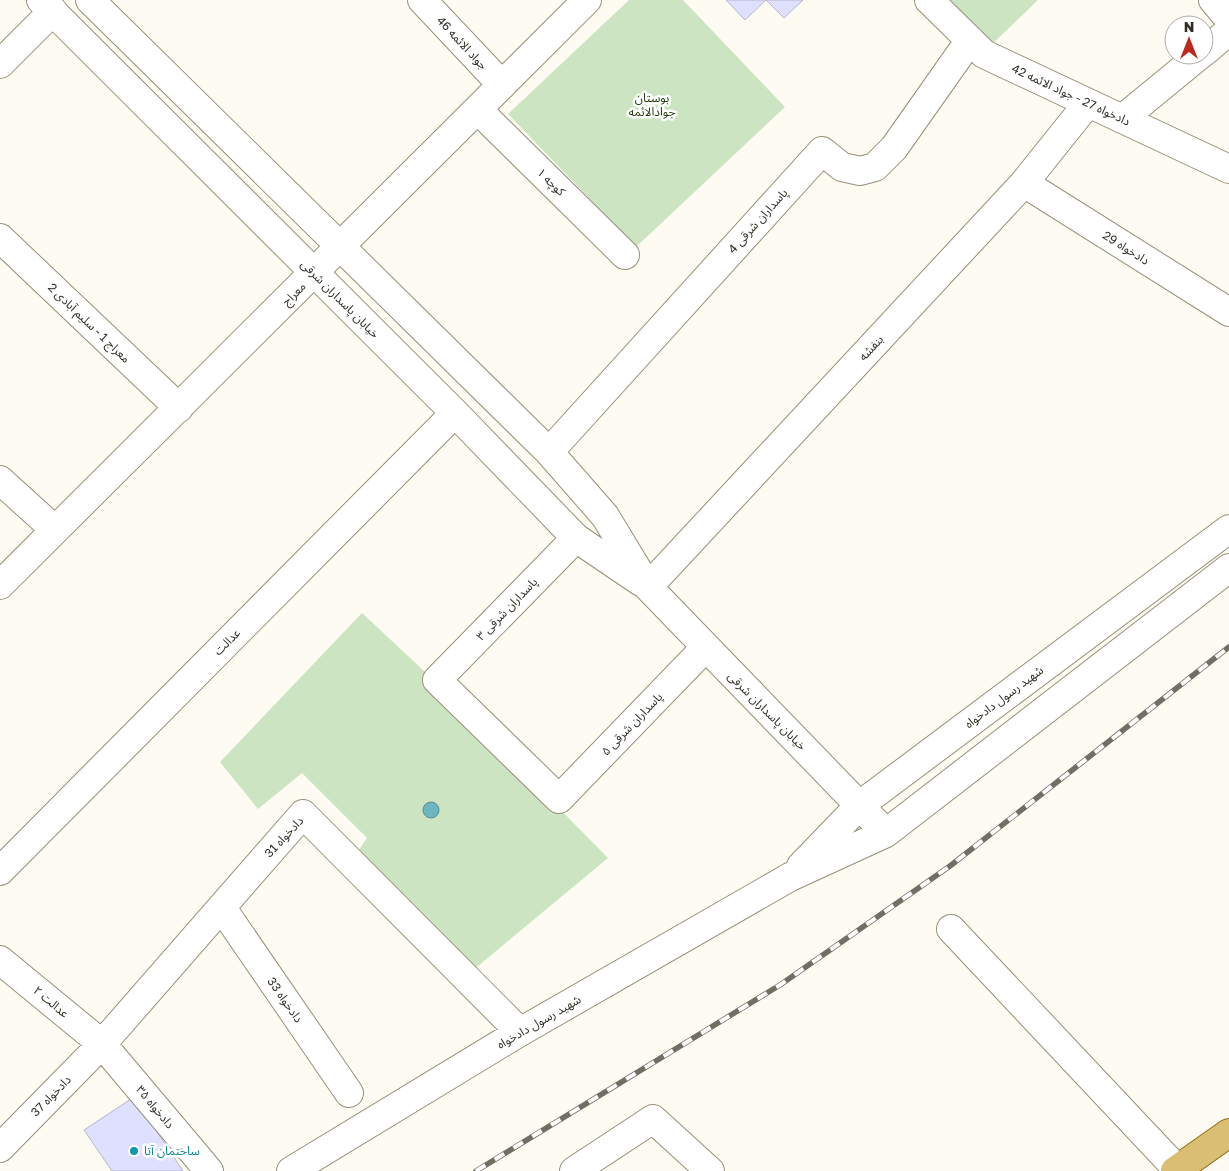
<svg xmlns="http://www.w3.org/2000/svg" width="1229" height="1171" font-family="'Golos Text','Noto Sans Arabic',sans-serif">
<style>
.green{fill:#cce4c1}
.water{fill:#6fb5c0;stroke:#5c8c91}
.building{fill:#dfdfff;stroke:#b5b5cc}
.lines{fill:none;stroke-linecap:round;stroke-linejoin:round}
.minor-casing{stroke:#959079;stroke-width:30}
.major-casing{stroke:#8f6f1b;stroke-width:30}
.minor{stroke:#fff;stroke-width:28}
.major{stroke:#dabe73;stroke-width:28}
.rail-casing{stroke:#716f65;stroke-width:5.5}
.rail{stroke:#fff;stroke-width:4;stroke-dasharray:11;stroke-linecap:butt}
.culture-dot{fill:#0f9aa8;stroke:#fff;stroke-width:2}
.labels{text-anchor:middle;stroke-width:5;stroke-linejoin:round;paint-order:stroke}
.street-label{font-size:12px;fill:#302e24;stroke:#fff}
.park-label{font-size:12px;fill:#1c3807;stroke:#fff}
.culture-label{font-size:12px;fill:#0d838f;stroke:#fff;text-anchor:start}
</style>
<rect width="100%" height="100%" fill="#fefcf2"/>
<path class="green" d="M 629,0 L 683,0 L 785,107 L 636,247 L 508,114 Z
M 938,0 L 1038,0 L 987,49 Z
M 362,613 L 422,669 L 608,858 L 466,976 L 352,860 L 367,838 L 302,773 L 258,809 L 220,762 Z"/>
<path class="water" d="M423 810a8 8 0 1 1 16 0a8 8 0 1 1-16 0Z"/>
<path class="building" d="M 726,0 L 766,0 L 745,20 Z
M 766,0 L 803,0 L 784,18 Z
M 134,1097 L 183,1171 L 112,1171 L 84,1130 Z"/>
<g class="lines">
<defs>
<path id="minor" d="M 41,0 L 455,413 L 576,538 L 641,582
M 90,0 L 549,452 L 605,516 L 648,587 L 886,833
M 422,0 L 502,85
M 929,0 L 984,54 L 1229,169
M 1213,0 L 1229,19
M 1204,52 L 1229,31
M 0,64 L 53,11
M 478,110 L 625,255
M 1122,119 L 1200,55
M 1024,183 L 1229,312
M 0,238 L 179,408
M 549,452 L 822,151 L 842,167 L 860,171 L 875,167 L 894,148 L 970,40
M 0,480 L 55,530
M 576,538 L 437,680 L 559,799 L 705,648
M 0,585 L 587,0
M 648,587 L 1024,183 L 1088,103
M 801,866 L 860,805 L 1229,529
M 0,871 L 455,413
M 222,908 L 349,1093
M 951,929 L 1177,1169
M 0,960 L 102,1044 L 209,1171
M 0,1148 L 102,1044 L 303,814 L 520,1032
M 291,1171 L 520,1032 L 790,877 L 886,833 L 1229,568
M 574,1171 L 653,1119 L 710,1171"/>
<path id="major" d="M 1175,1171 L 1229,1133"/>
</defs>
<use href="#minor" class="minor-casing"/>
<use href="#major" class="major-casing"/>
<use href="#minor" class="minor"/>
<use href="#major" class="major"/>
<defs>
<path id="rail" d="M 476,1171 L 780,985 L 950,866 L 1229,647"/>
</defs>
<use href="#rail" class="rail-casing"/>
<use href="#rail" class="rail"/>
</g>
<circle class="culture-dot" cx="134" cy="1151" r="5"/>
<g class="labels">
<g class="street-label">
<text transform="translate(462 43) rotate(47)" y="4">جواد الائمه 46</text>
<text transform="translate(1071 95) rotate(25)" y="4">دادخواه 27 - جواد الائمه 42</text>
<text transform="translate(551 182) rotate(44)" y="4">کوچه ۱</text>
<text transform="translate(758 221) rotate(-48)" y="4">پاسداران شرقی 4</text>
<text transform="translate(1126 248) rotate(32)" y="4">دادخواه 29</text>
<text transform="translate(294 294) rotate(-45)" y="4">معراج</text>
<text transform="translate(340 299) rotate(45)" y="4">خیابان پاسداران شرقی</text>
<text transform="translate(89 323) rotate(44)" y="4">معراج 1 - سلیم آبادی 2</text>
<text transform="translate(871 348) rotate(-47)" y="4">بنفشه</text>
<text transform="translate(507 609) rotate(-46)" y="4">پاسداران شرقی ۳</text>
<text transform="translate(227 642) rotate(-45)" y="4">عدالت</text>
<text transform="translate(1004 697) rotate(-37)" y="4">شهید رسول دادخواه</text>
<text transform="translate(767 711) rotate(45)" y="4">خیابان پاسداران شرقی</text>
<text transform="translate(632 724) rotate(-46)" y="4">پاسداران شرقی ۵</text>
<text transform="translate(284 837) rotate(-47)" y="4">دادخواه 31</text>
<text transform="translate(285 1000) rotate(55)" y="4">دادخواه 33</text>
<text transform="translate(51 1002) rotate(40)" y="4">عدالت ۲</text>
<text transform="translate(539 1022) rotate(-30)" y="4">شهید رسول دادخواه</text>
<text transform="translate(51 1096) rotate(-46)" y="4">دادخواه 37</text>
<text transform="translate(155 1107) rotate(50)" y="4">دادخواه ۳۵</text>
</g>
<g class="park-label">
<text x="652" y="102">بوستان<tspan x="652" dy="14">جوادالائمه</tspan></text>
</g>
<g class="culture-label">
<text x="144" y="1155">ساختمان آتا</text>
</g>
</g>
<g transform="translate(1189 40)"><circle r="24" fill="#ffffff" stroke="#acaba7"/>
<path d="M0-4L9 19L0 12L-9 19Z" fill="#b82a1f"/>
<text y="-8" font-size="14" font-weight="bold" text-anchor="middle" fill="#302e24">N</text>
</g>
</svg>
